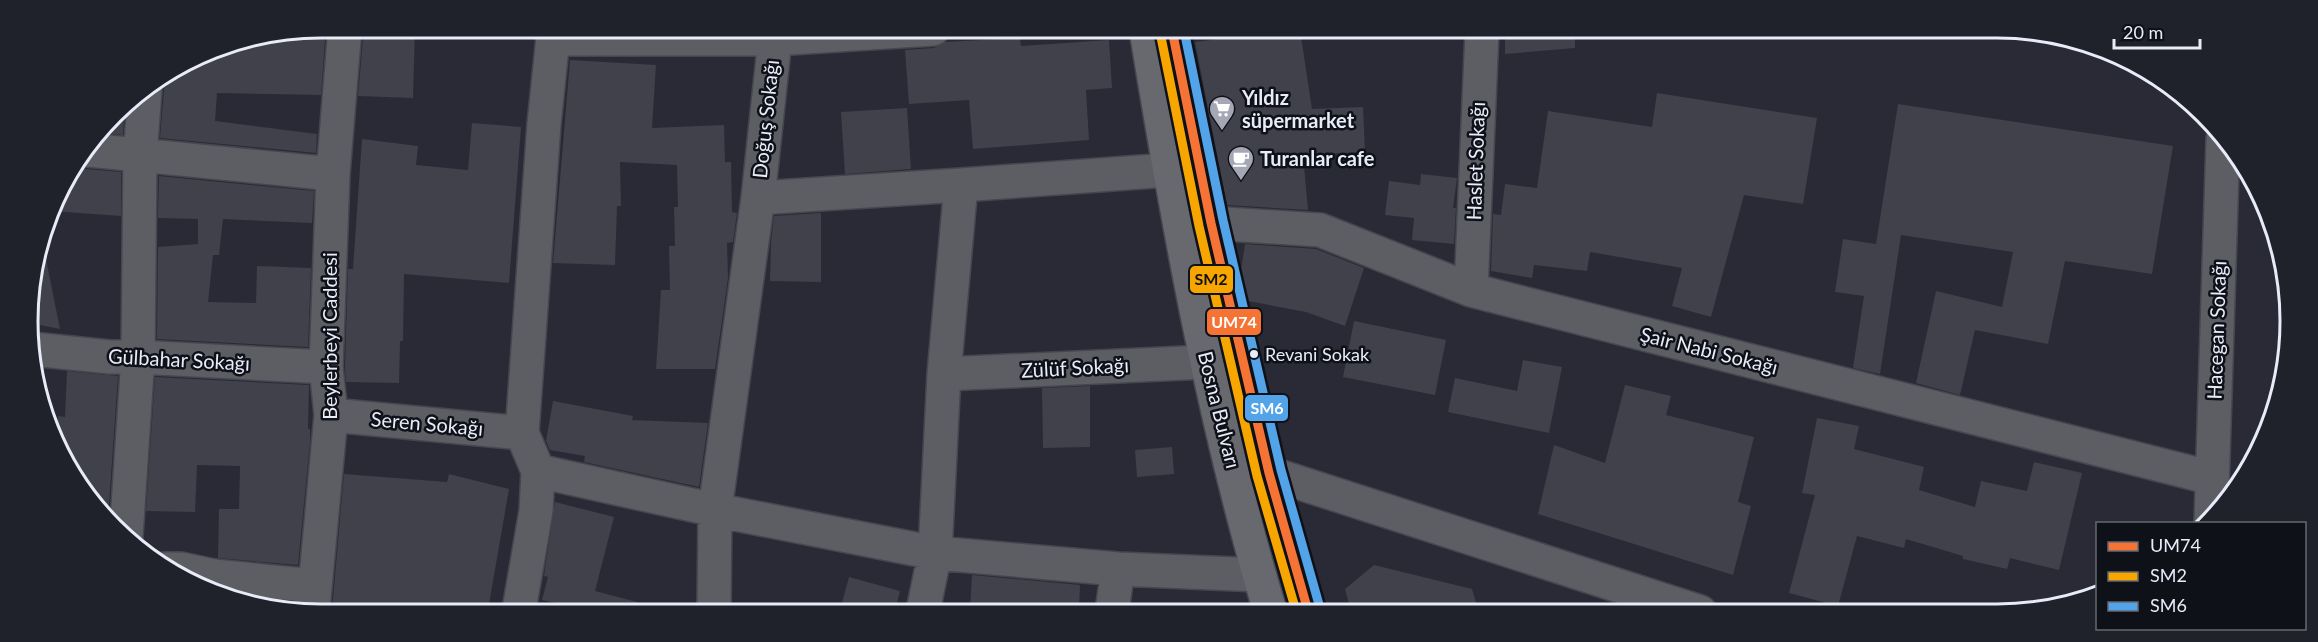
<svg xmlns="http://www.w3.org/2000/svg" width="2318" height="642" font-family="Lato,sans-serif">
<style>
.building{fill:#40414a}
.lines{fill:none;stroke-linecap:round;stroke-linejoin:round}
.minor-casing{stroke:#45464f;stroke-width:36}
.major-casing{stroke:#45464f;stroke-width:36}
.minor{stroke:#5d5e63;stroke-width:33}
.major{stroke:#68696e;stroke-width:33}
.bus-1-casing{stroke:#0f1119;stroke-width:14}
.bus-2-casing{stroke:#0f1119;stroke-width:14}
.bus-3-casing{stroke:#0f1119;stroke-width:14}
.bus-1{stroke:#f57335;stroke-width:9}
.bus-2{stroke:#f7a600;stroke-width:9}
.bus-3{stroke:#53a3e8;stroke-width:9}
.bus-dot{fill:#e8ebf8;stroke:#0f1119;stroke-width:2}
.labels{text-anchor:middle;stroke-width:5;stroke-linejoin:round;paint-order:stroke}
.bus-label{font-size:18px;fill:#e8ebf8;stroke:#0f1119;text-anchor:start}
.poi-label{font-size:20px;font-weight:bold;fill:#e8ebf8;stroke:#0f1119;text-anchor:start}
.street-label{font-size:20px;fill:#e8ebf8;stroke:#0f1119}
.rim{fill:none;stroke:#e8ebf8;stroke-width:3}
.line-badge{stroke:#0f1119;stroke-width:2}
.badge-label{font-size:16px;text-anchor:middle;font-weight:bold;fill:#fff}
.pale-badge-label{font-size:16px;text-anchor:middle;font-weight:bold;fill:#111}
</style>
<rect width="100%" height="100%" fill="#292a35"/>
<path class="building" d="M 321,27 L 326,27 L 321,95 L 217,93 L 215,121 L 317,134 L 316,153 L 160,138 L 164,90 L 161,79 L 209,49 Z
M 364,27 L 415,27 L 413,98 L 358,96 Z
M 1289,30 L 1300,30 L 1312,109 L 1363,107 L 1365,152 L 1303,155 L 1308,210 L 1227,205 L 1195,42 Z
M 1505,31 L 1575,31 L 1575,48 L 1505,54 Z
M 1020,38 L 1021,46 L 1109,40 L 1112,88 L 1086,90 L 1089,140 L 973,149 L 969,100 L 909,104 L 905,50 L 934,48 L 945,42 Z
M 570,60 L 656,65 L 652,128 L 724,125 L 725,162 L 731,162 L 732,212 L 737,213 L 733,242 L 727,243 L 728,278 L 715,369 L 656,369 L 661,290 L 670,290 L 669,246 L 675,246 L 674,207 L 678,207 L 677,165 L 620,162 L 621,206 L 617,206 L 615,265 L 553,263 Z
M 1657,93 L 1817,118 L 1803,204 L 1744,195 L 1711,317 L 1672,306 L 1682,268 L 1590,252 L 1587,271 L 1534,265 L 1532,278 L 1491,271 L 1493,214 L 1501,215 L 1505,184 L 1537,188 L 1548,111 L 1652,127 Z
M 125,102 L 123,135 L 102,133 L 109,124 Z
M 1898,104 L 2173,146 L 2152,274 L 2065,261 L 2048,344 L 1975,330 L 1960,395 L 1916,383 L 1936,291 L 2002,307 L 2013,252 L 1901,235 L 1880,374 L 1853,368 L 1864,296 L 1835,292 L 1843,239 L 1876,244 Z
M 907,108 L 911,169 L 845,174 L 841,112 Z
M 472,123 L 521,127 L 509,283 L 404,274 L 403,341 L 400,341 L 399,383 L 346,382 L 345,366 L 348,269 L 353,269 L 362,139 L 418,146 L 416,165 L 468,170 Z
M 77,165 L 86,169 L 121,172 L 121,216 L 52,211 L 57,191 Z
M 1421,174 L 1457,178 L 1453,208 L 1456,208 L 1454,244 L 1412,240 L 1414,218 L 1385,215 L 1389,181 L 1420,185 Z
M 159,176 L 314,191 L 312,223 L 223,219 L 219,255 L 213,255 L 208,302 L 256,303 L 257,266 L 311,268 L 308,347 L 157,339 L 158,247 L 198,244 L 198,219 L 158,218 Z
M 821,213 L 821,282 L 770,281 L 771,242 L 774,216 Z
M 43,244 L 60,329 L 30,323 L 28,301 Z
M 1245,244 L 1316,249 L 1364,268 L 1345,326 L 1306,312 L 1248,301 L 1241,270 Z
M 1354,321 L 1446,340 L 1435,395 L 1343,377 Z
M 1523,360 L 1562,367 L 1549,433 L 1448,412 L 1455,378 L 1517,391 Z
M 67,371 L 118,376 L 108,519 L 88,500 L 57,437 L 58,416 L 65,417 Z
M 155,377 L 309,385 L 308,429 L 310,429 L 310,442 L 298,565 L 218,558 L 219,509 L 239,509 L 240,466 L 197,465 L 195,512 L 146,511 Z
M 1625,385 L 1671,396 L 1666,415 L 1754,437 L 1738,502 L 1751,506 L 1733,575 L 1538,514 L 1554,445 L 1605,463 Z
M 1090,386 L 1090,447 L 1043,448 L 1042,388 Z
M 553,401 L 633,416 L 632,420 L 708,423 L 699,487 L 584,462 L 585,456 L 550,450 L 546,441 Z
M 1817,418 L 1859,426 L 1854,449 L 1924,467 L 1919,490 L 1975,507 L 1981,481 L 2027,491 L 2034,462 L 2082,473 L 2059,570 L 2010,558 L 2007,569 L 1963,559 L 1963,556 L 1906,539 L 1904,548 L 1857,536 L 1838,606 L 1789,593 L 1815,495 L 1802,493 Z
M 1172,447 L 1174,474 L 1137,477 L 1135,450 Z
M 344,474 L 447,482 L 449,474 L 509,489 L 488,610 L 332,610 Z
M 555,502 L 614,517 L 595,591 L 637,602 L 636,610 L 555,610 L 556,603 L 542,600 L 548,577 L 544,576 Z
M 1374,565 L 1472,589 L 1479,612 L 1351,611 L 1345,589 Z
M 972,575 L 1080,585 L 1079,611 L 970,611 Z
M 849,577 L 900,591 L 895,611 L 840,610 Z
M 233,597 L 291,602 L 293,609 L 264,609 Z"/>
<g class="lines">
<defs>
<path id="minor" d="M 553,39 L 775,39 L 933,29
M 88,150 L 333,174
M 758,198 L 775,39
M 1211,223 L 1320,230 L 1471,290 L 2212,478
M 1471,290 L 1482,31
M 32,349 L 110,357 L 138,357 L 326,367
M 944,374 L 1206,362
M 331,415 L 522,433
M 538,471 L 522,433 L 544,124 L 554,28
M 1269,473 L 1700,612
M 2211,521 L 2223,139
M 126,536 L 138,357 L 140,157 L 145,89
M 165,569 L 181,569 L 214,576 L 305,585 L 312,609
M 313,609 L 331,415 L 326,367 L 333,174 L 345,27
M 519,610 L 536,511 L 538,471 L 715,510 L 935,553 L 1118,569 L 1259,575
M 714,610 L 715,510 L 758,198 L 961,185
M 923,611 L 935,553 L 944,374 L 961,185 L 1169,170
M 1112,611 L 1118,569"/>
<path id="major" d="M 1146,30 C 1178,225 1213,421 1270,611
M 1172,30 L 1211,223 L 1269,473 L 1308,611"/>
</defs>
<use href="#minor" class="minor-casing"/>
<use href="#major" class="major-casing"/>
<use href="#minor" class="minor"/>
<use href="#major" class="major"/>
<defs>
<path id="bus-1" d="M 1172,30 L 1211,223 L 1269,473 L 1308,611"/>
<path id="bus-2" d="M 1160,32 L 1199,226 L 1257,476 L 1296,611"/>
<path id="bus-3" d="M 1184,30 L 1223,220 L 1281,470 L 1320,608"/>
</defs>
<use href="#bus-1" class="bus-1-casing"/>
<use href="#bus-2" class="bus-2-casing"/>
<use href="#bus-3" class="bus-3-casing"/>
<use href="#bus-1" class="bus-1"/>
<use href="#bus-2" class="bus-2"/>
<use href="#bus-3" class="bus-3"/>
</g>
<defs>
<symbol id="supermarket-pin" viewBox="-11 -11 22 30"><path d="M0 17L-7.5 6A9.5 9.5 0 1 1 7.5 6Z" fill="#a5a7b4" stroke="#0f1119"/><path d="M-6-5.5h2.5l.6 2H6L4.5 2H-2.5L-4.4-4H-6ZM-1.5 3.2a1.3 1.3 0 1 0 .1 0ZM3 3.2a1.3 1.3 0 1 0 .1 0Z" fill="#fff"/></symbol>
<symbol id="cafe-pin" viewBox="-11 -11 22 30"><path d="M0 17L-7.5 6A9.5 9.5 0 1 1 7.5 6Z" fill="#a5a7b4" stroke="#0f1119"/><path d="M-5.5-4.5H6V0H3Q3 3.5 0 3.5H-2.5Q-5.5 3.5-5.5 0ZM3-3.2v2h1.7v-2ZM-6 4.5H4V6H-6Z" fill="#fff"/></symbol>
</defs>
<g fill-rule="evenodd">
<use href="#supermarket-pin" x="1207" y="94" width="30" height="40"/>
<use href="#cafe-pin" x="1226" y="144" width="30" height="40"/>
</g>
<circle class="bus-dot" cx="1254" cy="354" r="5"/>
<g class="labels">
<g class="bus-label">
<text x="1265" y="361">Revani Sokak</text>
</g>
<g class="poi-label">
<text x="1242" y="105">Yıldız<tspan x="1242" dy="23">süpermarket</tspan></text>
<text x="1260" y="166">Turanlar cafe</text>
</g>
<g class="street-label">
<text transform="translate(766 119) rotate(-84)" y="7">Doğuş Sokağı</text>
<text transform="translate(1476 161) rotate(-88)" y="7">Haslet Sokağı</text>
<text transform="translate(2217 330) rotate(-88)" y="7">Hacegan Sokağı</text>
<text transform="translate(330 336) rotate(-90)" y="7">Beylerbeyi Caddesi</text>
<text transform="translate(1709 351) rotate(14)" y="7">Şair Nabi Sokağı</text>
<text transform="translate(179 360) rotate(3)" y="7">Gülbahar Sokağı</text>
<text transform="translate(1075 368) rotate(-3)" y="7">Zülüf Sokağı</text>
<text transform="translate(1219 410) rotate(76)" y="7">Bosna Bulvarı</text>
<text transform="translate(427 424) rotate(5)" y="7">Seren Sokağı</text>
</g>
</g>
<path d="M0 0H2318V642H0ZM321 38H1997A283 283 0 0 1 2280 321V321A283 283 0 0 1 1997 604H321A283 283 0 0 1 38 321V321A283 283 0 0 1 321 38Z" fill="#20222b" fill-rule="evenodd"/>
<path class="rim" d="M321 38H1997A283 283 0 0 1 2280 321V321A283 283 0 0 1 1997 604H321A283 283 0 0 1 38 321V321A283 283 0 0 1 321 38Z"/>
<g class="line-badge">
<rect x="1189" y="265" width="45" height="29" rx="6" fill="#f7a600"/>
<rect x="1206" y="308" width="56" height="28" rx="6" fill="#f57335"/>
<rect x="1244" y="394" width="45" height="28" rx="6" fill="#53a3e8"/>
</g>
<g class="badge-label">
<text x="1234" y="328">UM74</text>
<text x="1267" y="414">SM6</text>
</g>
<g class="pale-badge-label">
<text x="1211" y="285">SM2</text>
</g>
<rect x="2096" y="522" width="210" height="108" fill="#0f1119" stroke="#666872" stroke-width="1.5"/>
<rect x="2108" y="542" width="30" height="9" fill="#f57335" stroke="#666872" stroke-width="1.5"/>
<text x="2150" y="552" font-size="18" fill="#e8ebf8">UM74</text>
<rect x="2108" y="572" width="30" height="9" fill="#f7a600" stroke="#666872" stroke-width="1.5"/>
<text x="2150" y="582" font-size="18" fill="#e8ebf8">SM2</text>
<rect x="2108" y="602" width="30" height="9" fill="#53a3e8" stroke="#666872" stroke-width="1.5"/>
<text x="2150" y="612" font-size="18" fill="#e8ebf8">SM6</text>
<path d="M2114 39v9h86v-9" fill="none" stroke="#e8ebf8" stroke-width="3"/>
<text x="2123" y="39" font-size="18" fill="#e8ebf8" stroke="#0f1119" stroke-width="4.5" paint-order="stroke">20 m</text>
</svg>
